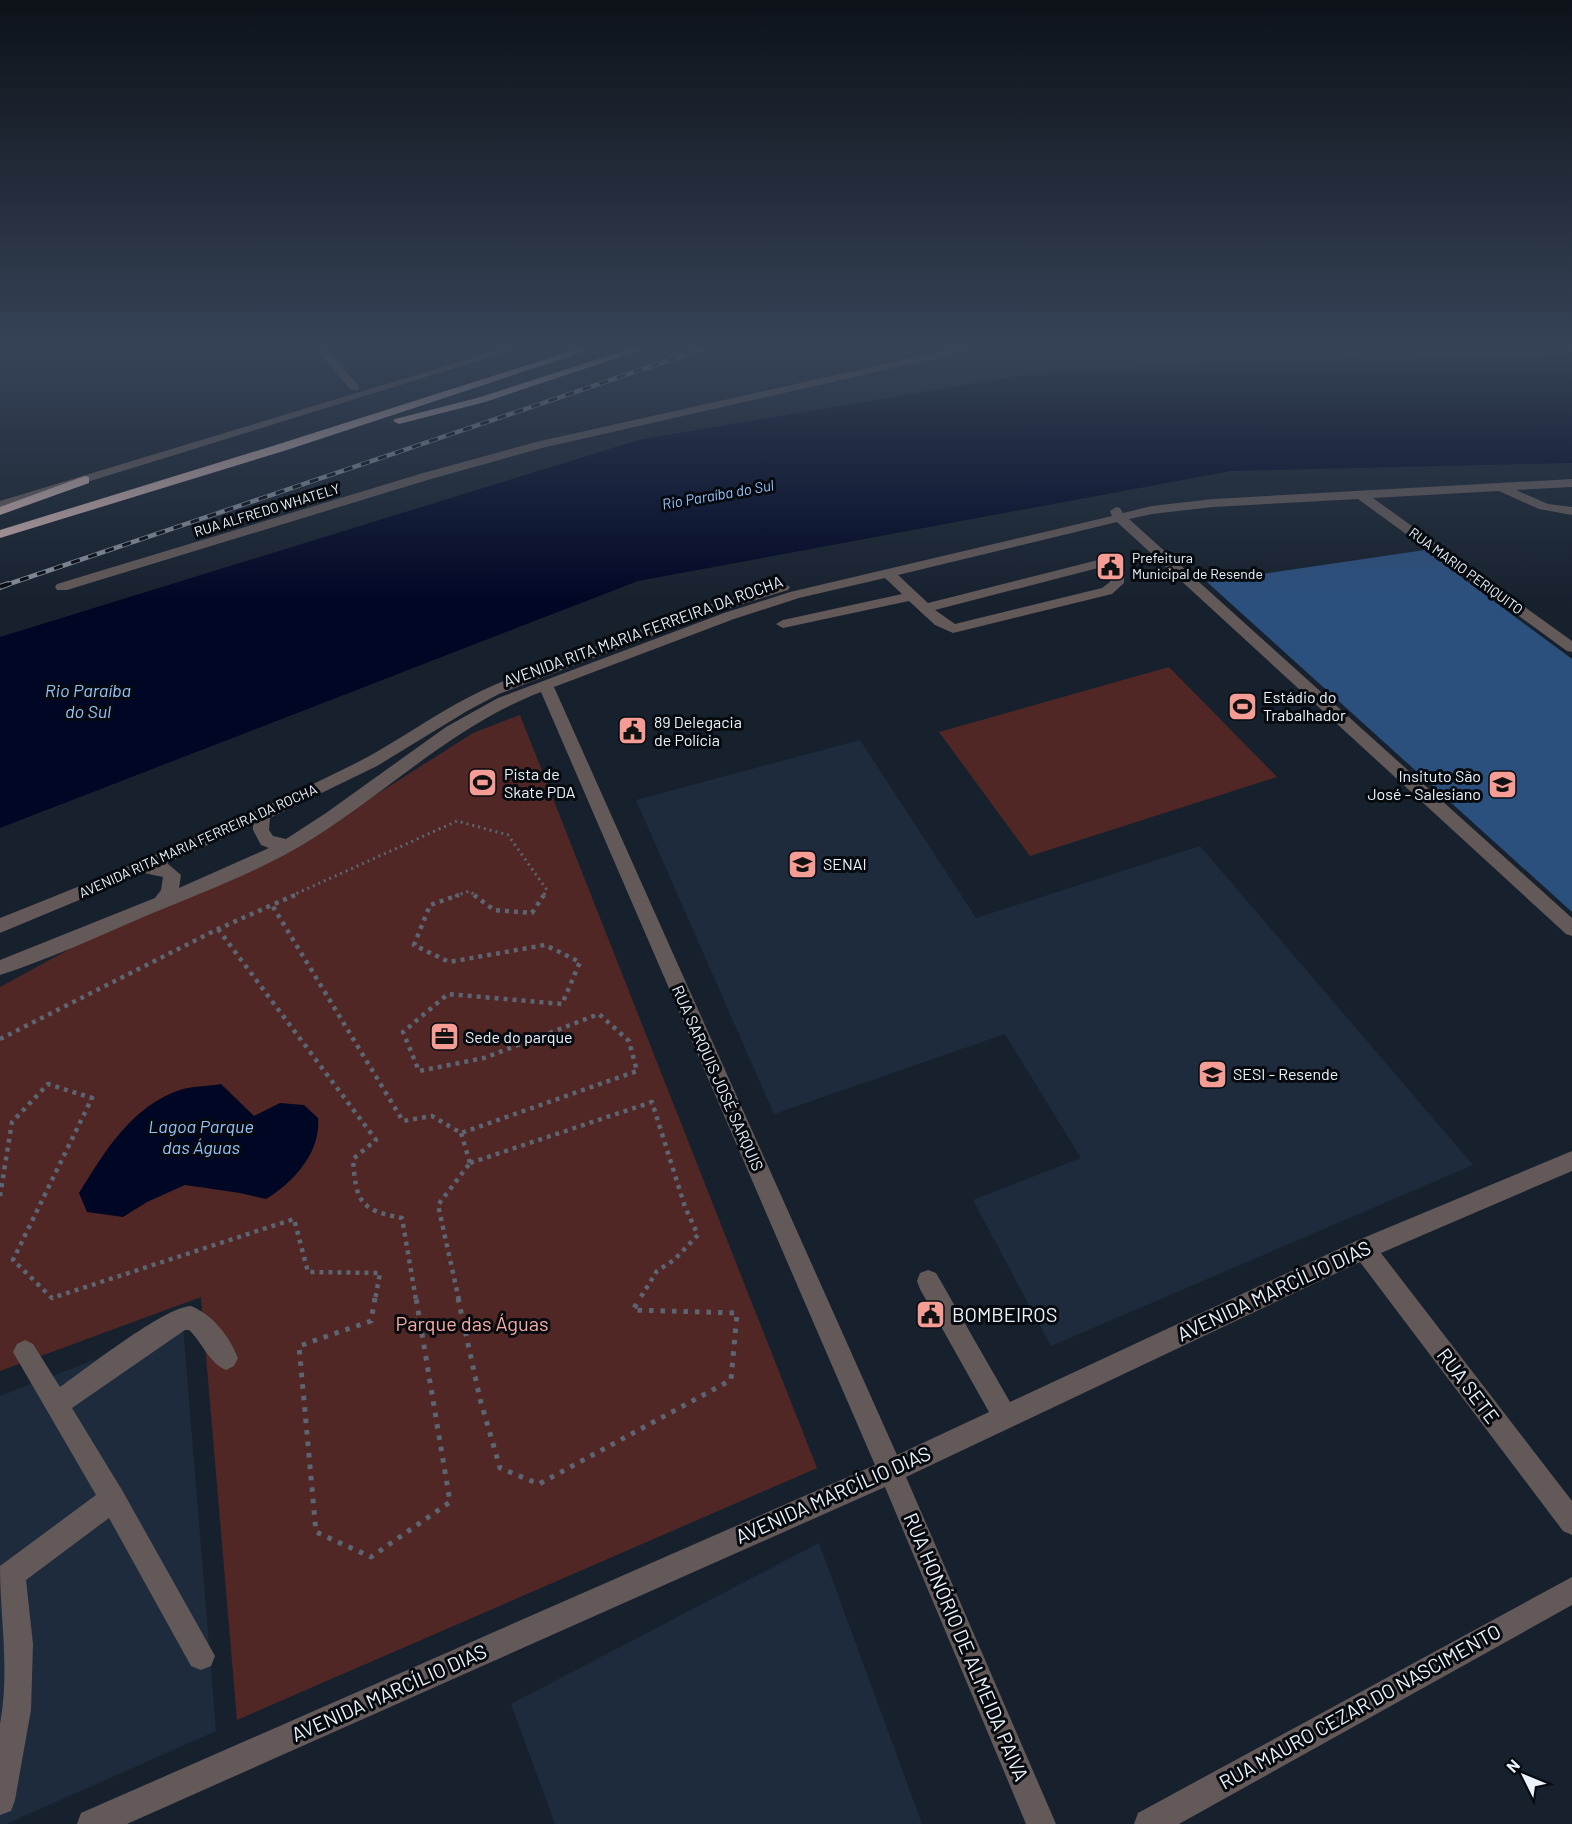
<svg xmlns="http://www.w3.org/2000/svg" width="1572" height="1824" font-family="Barlow,sans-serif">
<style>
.built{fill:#1d2b3d}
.green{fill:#502725}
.water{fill:#000725}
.building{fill:#2c507e}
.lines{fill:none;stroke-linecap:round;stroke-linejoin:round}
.path-far2{stroke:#5c6571;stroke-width:3;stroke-dasharray:2 4;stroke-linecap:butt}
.path-far1{stroke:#5c6571;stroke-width:4.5;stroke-dasharray:4 5;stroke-linecap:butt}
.path{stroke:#5c6571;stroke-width:5;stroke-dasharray:4.5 7;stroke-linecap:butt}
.minor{fill:#635958;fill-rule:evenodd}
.highway{fill:#c1a8a6;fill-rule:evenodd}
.rail-far1-casing{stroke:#868e99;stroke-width:4.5}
.rail-casing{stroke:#868e99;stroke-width:6}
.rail-far1{stroke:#070b10;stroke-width:3;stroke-dasharray:9;stroke-linecap:butt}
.rail{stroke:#070b10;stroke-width:4;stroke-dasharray:12;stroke-linecap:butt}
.labels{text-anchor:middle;stroke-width:6;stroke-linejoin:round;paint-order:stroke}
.far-street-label{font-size:14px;fill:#ecf3fc;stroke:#070b10}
.far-poi-label{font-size:14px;fill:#ecf3fc;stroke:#070b10;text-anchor:start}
.far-water-label{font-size:15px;font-style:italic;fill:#96c2fb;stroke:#070b10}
.street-label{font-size:16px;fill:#ecf3fc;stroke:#070b10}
.poi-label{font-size:16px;fill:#ecf3fc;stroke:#070b10;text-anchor:start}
.water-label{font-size:18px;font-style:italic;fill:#96c2fb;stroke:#070b10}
.near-street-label{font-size:20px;fill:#ecf3fc;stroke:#070b10}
.near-poi-label{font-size:20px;fill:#ecf3fc;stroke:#070b10;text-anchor:start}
.near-park-label{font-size:20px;fill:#f7a9a3;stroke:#070b10}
</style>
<rect width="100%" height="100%" fill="#17212e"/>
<path class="built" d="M 860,740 L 976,918 L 1200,846 L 1473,1165 L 1051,1346 L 973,1200 L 1081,1158 L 1005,1034 L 774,1114 L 636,800 Z
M 183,1326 L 216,1731 L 6,1824 L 0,1824 L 0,1396 Z
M 819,1543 L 922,1824 L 555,1824 L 511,1704 Z"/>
<path class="green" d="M 1169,667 L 1277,777 L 1030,856 L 939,732 Z
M 520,715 L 817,1468 L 237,1720 L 201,1297 L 0,1371 L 0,987 L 112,926 L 319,831 L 473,733 Z"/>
<path class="water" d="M 1572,353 L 1572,463 L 1231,471 L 638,581 L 0,828 L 0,637 L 642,439 L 1038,373 L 1221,363 Z
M 221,1084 L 254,1116 L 280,1103 L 304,1105 L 318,1118 C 321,1152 294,1182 266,1199 L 240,1193 L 185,1185 L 147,1202 L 123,1217 L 87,1212 L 79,1193 C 105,1151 132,1105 183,1089 C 195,1086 209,1086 221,1084 Z"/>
<path class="building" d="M 1425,550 L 1572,659 L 1572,912 L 1207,582 Z"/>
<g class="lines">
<path class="path-far2" d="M 291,896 L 457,821 L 508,835 L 547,890 L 543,896
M 455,896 L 469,891 L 476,896"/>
<path class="path-far1" d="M 295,895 L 272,905 L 403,1121 L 432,1116 L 461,1133 L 637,1071 L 629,1041 L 599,1014 L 484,1058 L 419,1071 L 403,1032 L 448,994 L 562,1004 L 580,962 L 545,945 L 449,962 L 414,945 L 430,905 L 459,895
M 474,895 L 494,910 L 532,913 L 544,895
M 218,929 L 376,1140 L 353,1159 C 356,1201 359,1210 402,1218 L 416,1300
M 0,1039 L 218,929 L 272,905
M 461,1133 L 470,1163
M 470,1163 L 652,1102 L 685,1207 L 698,1235 L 674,1260 L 657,1271 L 639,1300
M 0,1196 L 12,1122 L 48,1084 L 92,1098 L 13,1260 L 52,1298 L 294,1219 L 308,1272 L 380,1273 L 375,1300
M 459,1300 L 438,1205 L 470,1163"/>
<path class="path" d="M 375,1298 L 371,1321 L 299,1346 L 316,1532 L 371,1557 L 450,1502 L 416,1298
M 458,1298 L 480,1399 L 500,1468 L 539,1484 L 731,1380 L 737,1313 L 633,1310 L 640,1298"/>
<path class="minor" d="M 314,347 L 324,347 L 359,386 L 359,390 L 351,390 Z
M 508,347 L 523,347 L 0,509 L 0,501 Z
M 961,347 L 978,347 L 973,350 L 542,448 L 431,479 L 67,590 L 57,590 L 55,587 L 57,584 L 423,473 L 536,442 Z
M 1572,479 L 1572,487 L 1516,490 L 1548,504 L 1572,507 L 1572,515 L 1539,509 L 1499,491 L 1373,498 L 1572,641 L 1572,652 L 1567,651 L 1358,499 L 1213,507 L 1152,514 L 1129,519 L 1572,918 L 1572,936 L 1566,934 L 1117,522 L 898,575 L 928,603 L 1098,560 L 1112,563 L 1124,574 L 1124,583 L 1112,594 L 953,633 L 935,625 L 909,601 L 783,628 L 776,624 L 783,620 L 902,594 L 885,578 L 799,598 L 734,619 L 554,687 L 897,1455 L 989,1412 L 920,1289 L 917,1281 L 920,1273 L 928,1270 L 936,1273 L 1010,1402 L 1356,1241 L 1572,1151 L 1572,1171 L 1381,1253 L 1572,1501 L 1572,1535 L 1563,1531 L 1360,1262 L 906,1477 L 1056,1824 L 1026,1824 L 885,1487 L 127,1824 L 77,1824 L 81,1813 L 875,1465 L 541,692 C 455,725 390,790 312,839 C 261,871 203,892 148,915 C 99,936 50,959 0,975 L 0,960 L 155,898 L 161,890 L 163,877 L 144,873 L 0,933 L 0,918 C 118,871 236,823 350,766 C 392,746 429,717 471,696 C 511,676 553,663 594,647 C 656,624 718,599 783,583 L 790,587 L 788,590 L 704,616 L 499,694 L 467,711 L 377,766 L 270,818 L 269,830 L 273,836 L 286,839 L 326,813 L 446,727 L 498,698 L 724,613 L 790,592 L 1112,516 L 1110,511 L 1116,507 L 1120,508 L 1123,513 L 1152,506 L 1213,499 ZM 1098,568 L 1110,575 L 1110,582 L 1102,588 L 955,624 L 935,610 ZM 253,825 L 253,830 L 261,845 L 269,848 L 179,888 L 181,875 L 167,863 Z
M 191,1306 C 213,1315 229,1336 238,1358 L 234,1366 L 226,1370 C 209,1363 202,1342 189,1330 L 185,1330 L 72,1408 L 122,1490 L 215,1656 L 211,1666 L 201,1670 L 191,1666 L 109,1518 L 26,1580 L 33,1644 L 31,1710 L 15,1800 L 11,1811 L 0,1815 L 0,1724 C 10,1671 0,1618 0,1566 L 96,1495 L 13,1352 L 17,1344 L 25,1340 L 33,1344 L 60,1387 C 86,1369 164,1307 191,1306 Z
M 1572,1577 L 1572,1605 L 1179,1824 L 1134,1824 L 1138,1813 Z"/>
<path class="highway" d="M 584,347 L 598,347 L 287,450 L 0,538 L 0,530 L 279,444 Z
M 636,347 L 650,347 L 485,402 L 399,424 L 393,421 L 395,419 L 477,398 Z
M 85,476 L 89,477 L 89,483 L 0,515 L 0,507 Z"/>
<defs>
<path id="rail-far1" d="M 3,586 L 708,347"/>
<path id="rail" d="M 0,587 L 8,584"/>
</defs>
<use href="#rail-far1" class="rail-far1-casing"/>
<use href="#rail" class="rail-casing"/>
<use href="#rail-far1" class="rail-far1"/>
<use href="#rail" class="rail"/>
</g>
<linearGradient id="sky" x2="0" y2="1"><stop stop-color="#0d1219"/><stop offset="0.58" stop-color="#364357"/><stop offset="1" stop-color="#364357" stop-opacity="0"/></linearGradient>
<rect width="1572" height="602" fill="url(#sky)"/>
<defs>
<symbol id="civic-square" viewBox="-11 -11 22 22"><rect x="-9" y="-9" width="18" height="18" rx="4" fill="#f59c95" stroke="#070b10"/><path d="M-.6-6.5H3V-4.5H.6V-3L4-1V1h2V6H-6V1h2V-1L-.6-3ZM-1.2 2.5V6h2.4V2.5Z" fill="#111"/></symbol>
<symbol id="stadium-square" viewBox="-11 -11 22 22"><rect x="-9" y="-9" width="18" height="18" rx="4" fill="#f59c95" stroke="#070b10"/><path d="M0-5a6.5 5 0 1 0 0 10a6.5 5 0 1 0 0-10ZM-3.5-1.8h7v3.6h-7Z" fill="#111"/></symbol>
<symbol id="school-square" viewBox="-11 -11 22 22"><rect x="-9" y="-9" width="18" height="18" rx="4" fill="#f59c95" stroke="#070b10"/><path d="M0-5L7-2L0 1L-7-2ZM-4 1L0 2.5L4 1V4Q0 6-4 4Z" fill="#111"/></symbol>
<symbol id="university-square" viewBox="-11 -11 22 22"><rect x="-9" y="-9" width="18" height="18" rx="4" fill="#f59c95" stroke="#070b10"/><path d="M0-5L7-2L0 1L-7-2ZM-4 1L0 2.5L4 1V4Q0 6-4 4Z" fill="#111"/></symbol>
<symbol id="office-square" viewBox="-11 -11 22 22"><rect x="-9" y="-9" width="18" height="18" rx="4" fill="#f59c95" stroke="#070b10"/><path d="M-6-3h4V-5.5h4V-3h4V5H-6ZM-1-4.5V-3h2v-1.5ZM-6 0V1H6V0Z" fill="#111"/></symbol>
</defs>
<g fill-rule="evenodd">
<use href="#civic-square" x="1094" y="550" width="33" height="33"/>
<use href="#stadium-square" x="1226" y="690" width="33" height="33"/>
<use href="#civic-square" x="616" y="714" width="33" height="33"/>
<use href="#stadium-square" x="466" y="766" width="33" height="33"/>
<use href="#school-square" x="1486" y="768" width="33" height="33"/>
<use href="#university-square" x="786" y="848" width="33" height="33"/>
<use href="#office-square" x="428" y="1020" width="33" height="33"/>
<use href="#school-square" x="1196" y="1058" width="33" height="33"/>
<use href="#civic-square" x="914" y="1298" width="33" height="33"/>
</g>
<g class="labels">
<g class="far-street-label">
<text transform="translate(267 510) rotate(-17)" y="5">RUA ALFREDO WHATELY</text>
<text transform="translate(1466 571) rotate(36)" y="5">RUA MARIO PERIQUITO</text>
<text transform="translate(198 841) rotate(-24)" y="5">AVENIDA RITA MARIA FERREIRA DA ROCHA</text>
</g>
<g class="far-poi-label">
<text x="1132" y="563">Prefeitura<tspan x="1132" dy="16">Municipal de Resende</tspan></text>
</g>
<g class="far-water-label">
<text transform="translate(718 495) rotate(-10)" y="5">Rio Paraíba do Sul</text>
</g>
<g class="street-label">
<text transform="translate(643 631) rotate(-20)" y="6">AVENIDA RITA MARIA FERREIRA DA ROCHA</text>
<text transform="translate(718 1078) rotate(66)" y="6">RUA SARQUIS JOSÉ SARQUIS</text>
</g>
<g class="poi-label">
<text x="1263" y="703">Estádio do<tspan x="1263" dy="18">Trabalhador</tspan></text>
<text x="654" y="728">89 Delegacia<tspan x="654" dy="18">de Polícia</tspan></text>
<text x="504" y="780">Pista de<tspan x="504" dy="18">Skate PDA</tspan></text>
<text x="1481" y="782" text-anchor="end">Insituto São<tspan x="1481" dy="18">José - Salesiano</tspan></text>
<text x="823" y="870">SENAI</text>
<text x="465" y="1043">Sede do parque</text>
<text x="1233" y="1080">SESI - Resende</text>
</g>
<g class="water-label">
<text x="88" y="697">Rio Paraíba<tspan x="88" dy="21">do Sul</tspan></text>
<text x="201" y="1133">Lagoa Parque<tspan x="201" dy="21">das Águas</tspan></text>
</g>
<g class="near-street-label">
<text transform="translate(1274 1291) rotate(-25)" y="7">AVENIDA MARCÍLIO DIAS</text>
<text transform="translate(1468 1386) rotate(53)" y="7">RUA SETE</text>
<text transform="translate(833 1495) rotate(-24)" y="7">AVENIDA MARCÍLIO DIAS</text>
<text transform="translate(966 1647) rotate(67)" y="7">RUA HONÓRIO DE ALMEIDA PAIVA</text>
<text transform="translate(389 1693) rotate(-24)" y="7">AVENIDA MARCÍLIO DIAS</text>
<text transform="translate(1360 1707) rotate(-29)" y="7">RUA MAURO CEZAR DO NASCIMENTO</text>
</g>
<g class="near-poi-label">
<text x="952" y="1322">BOMBEIROS</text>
</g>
<g class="near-park-label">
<text x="472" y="1331">Parque das Águas</text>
</g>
</g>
<g transform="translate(1524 1776) rotate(313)" stroke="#070b10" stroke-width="4.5" paint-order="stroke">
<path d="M0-4.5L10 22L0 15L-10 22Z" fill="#ecf3fc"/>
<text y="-9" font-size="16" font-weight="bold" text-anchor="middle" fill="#ecf3fc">N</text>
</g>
</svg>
